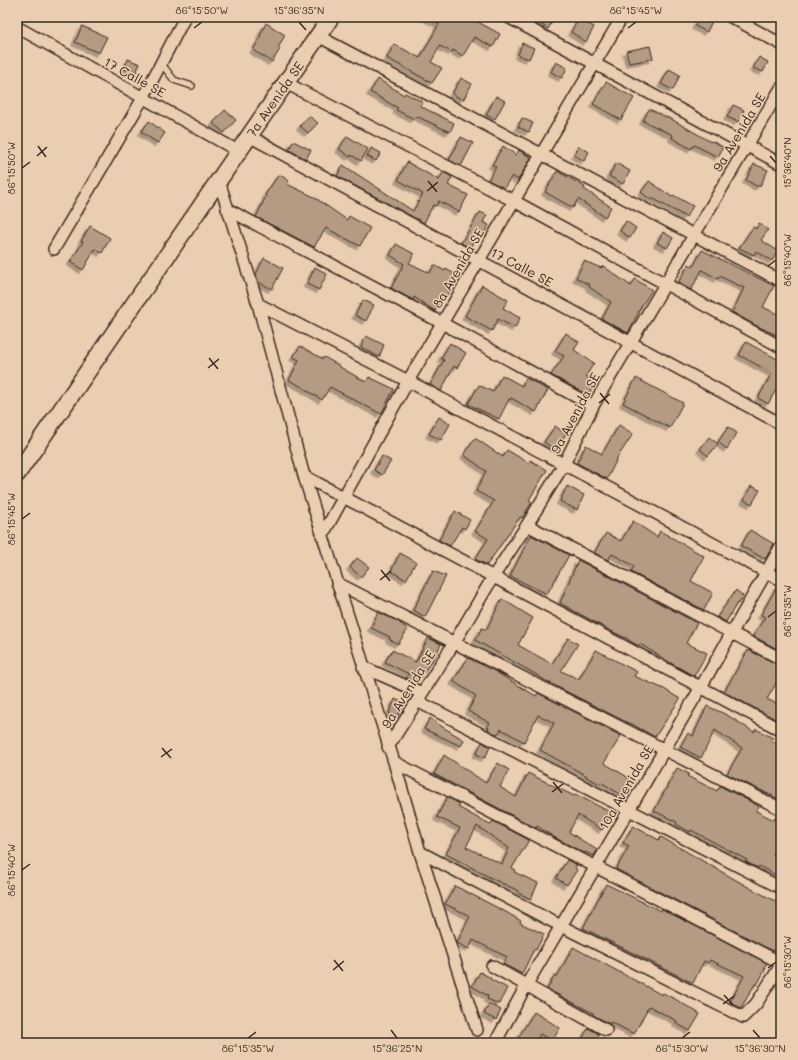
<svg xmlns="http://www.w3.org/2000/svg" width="798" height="1060" font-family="Mali,sans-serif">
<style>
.building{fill:#b49b84;stroke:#3b2a1e;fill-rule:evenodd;filter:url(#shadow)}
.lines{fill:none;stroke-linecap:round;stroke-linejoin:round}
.lane-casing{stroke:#3b2a1e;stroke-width:8}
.street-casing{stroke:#3b2a1e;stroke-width:14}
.secondary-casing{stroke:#3b2a1e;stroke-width:19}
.lane{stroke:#eaceb1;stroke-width:5.5}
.street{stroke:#eaceb1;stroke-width:11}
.secondary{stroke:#eaceb1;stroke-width:16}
.ticks{fill:none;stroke:#3b2a1e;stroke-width:1.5}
.labels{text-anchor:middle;stroke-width:3;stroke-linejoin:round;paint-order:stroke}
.street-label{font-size:13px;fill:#3b2a1e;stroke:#eaceb1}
.neatline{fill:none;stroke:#3b2a1e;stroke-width:1.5}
.ticks-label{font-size:10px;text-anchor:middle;fill:#3b2a1e}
</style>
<defs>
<filter id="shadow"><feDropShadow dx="-3.5" dy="3.5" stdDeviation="0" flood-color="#0004"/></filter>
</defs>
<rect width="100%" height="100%" fill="#eaceb1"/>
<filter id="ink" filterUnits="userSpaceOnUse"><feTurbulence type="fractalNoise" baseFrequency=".025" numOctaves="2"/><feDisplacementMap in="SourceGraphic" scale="8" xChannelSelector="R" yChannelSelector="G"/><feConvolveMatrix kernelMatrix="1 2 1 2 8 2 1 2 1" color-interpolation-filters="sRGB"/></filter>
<g filter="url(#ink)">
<path class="building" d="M 425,17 L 469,17 L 500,34 L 493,47 L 474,37 L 463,56 L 453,50 L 452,52 L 440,46 L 431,62 L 442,68 L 432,83 L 387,58 L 394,44 L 420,58 L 439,24 Z
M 530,17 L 555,17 L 548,29 Z
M 700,17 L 704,17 L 712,21 L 707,32 L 695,26 Z
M 579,18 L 594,27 L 586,42 L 571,32 Z
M 266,23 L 285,35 L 278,48 L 280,49 L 272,62 L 253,50 L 261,36 L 260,35 Z
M 82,26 L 107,37 L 99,53 L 75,42 Z
M 522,43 L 534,48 L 529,59 L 518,55 Z
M 650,46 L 653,59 L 629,63 L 626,51 Z
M 759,57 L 768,62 L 763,72 L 753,68 Z
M 128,59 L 140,64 L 135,74 L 124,69 Z
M 556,62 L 567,68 L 562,78 L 551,72 Z
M 669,69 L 680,75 L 673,90 L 661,84 Z
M 461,78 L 472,84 L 463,100 L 452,94 Z
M 378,79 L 404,95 L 405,93 L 423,102 L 420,106 L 454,123 L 450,132 L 416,116 L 414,119 L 396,110 L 398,108 L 370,92 Z
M 606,82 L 634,98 L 621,120 L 593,104 Z
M 496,96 L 505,101 L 495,119 L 486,115 Z
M 733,105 L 744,110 L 738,122 L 727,117 Z
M 649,109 L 673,120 L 711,142 L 712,141 L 723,147 L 718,157 L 694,145 L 691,149 L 672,138 L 673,135 L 643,121 Z
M 225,110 L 236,120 L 224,133 L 213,123 Z
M 309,116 L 318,123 L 308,133 L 300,126 Z
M 522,118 L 533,123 L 529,132 L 518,127 Z
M 149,121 L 165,133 L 158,143 L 141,132 Z
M 347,136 L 368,149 L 361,161 L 351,155 L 350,157 L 339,149 Z
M 461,137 L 473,143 L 461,166 L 449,160 Z
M 293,141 L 311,150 L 306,159 L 289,150 Z
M 503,146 L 516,155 L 519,150 L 531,158 L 518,180 L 512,176 L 504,188 L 488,180 L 496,167 L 492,165 Z
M 579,146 L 589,152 L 584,161 L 574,155 Z
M 371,148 L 381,153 L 376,161 L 367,156 Z
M 407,162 L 439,180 L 443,172 L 452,177 L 448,185 L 468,195 L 459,212 L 439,201 L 436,206 L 433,205 L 424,223 L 337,176 L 343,165 L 413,211 L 423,194 L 398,180 Z
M 616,163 L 630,171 L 623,184 L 609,176 Z
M 754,164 L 768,170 L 760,186 L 756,186 L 746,180 Z
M 557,171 L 585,187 L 584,189 L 611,207 L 605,217 L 578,199 L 573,208 L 545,192 Z
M 279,174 L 289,181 L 287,184 L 314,197 L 347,220 L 349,216 L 370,228 L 360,246 L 326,228 L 314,247 L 256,217 L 266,196 L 265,195 Z
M 649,181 L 672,197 L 673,195 L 693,206 L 686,217 L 652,198 L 651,200 L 641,192 Z
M 480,212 L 487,215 L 483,222 L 489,225 L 484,234 L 479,231 L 470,248 L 461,243 Z
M 626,221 L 636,228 L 630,238 L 620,231 Z
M 759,223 L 768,230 L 761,240 L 778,251 L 772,261 L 756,251 L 754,255 L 739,248 L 753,227 L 756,229 Z
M 90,226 L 110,238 L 102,253 L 95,249 L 83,270 L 70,262 L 83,242 L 81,241 Z
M 663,232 L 673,238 L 667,248 L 657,243 Z
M 396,244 L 414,254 L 409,263 L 430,273 L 434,265 L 445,271 L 446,269 L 458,276 L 450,291 L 435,311 L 414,297 L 413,300 L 391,288 L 404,264 L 390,255 Z
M 702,250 L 774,286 L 763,307 L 781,316 L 781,337 L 755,325 L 732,312 L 744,288 L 719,276 L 718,279 L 702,270 L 691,290 L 678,283 L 689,264 L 693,267 Z
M 264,258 L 283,268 L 272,289 L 258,282 L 256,274 Z
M 584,261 L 601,268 L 603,266 L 631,286 L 635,279 L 652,290 L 641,307 L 628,333 L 602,319 L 611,302 L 589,287 L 590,285 L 576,278 Z
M 315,267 L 327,274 L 319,290 L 307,284 Z
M 482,285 L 508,300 L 503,308 L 520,318 L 515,328 L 498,319 L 492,331 L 465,316 Z
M 363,300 L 374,305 L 366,321 L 355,315 Z
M 566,333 L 579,342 L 574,350 L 594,363 L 586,376 L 596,382 L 588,395 L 551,375 L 564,356 L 555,351 Z
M 366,336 L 384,345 L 379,357 L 361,347 Z
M 746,342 L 779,360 L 781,356 L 781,381 L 768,404 L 758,398 L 772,373 L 739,355 Z
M 450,343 L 466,353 L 457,368 L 454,366 L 441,391 L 430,385 L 444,360 L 441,358 Z
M 300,346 L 323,359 L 324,357 L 340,366 L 340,367 L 366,382 L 369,377 L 394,389 L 381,414 L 330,387 L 322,400 L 302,387 L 289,380 L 299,360 L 293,357 Z
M 502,375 L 522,386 L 526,378 L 548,390 L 536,412 L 511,398 L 510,400 L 509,399 L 499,419 L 468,404 L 479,385 L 493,392 Z
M 636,378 L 683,403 L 670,428 L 623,403 Z
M 439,417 L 450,424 L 441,440 L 429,434 Z
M 619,425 L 633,434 L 615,461 L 616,461 L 607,479 L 577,463 L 586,445 L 602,454 Z
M 555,426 L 566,434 L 555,450 L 544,442 Z
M 728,427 L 737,433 L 727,449 L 718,442 Z
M 709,437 L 718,444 L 708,456 L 700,449 Z
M 475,438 L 503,457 L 507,450 L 529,463 L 530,460 L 547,470 L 529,500 L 532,502 L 522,518 L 520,517 L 487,565 L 475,559 L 488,539 L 475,531 L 494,501 L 476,491 L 486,471 L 464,455 Z
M 382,456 L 391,461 L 382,475 L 374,470 Z
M 567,486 L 584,495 L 577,510 L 560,501 Z
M 751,486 L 760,490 L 752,504 L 744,500 Z
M 455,511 L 470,520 L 465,529 L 462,527 L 450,546 L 439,540 Z
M 633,521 L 657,537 L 660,531 L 704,556 L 691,581 L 713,593 L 704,610 L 631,572 L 634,566 L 612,554 L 608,560 L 594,553 L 606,533 L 621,541 Z
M 750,530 L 774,544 L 765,559 L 741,546 Z
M 531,535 L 569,555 L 547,594 L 510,576 Z
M 400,553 L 416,562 L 406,580 L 391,571 Z
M 357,558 L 369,567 L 361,577 L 350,567 Z
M 578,560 L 697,623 L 686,643 L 707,653 L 694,676 L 669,662 L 640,644 L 639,646 L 628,640 L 628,639 L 609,630 L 560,603 Z
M 433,571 L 446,576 L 425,617 L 413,610 Z
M 777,586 L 781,587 L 781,651 L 753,636 L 765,617 L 761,615 Z
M 736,590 L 743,596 L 738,604 L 737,603 L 726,622 L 717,617 Z
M 502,599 L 533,618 L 518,645 L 552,664 L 568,638 L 578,644 L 561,671 L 579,679 L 596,650 L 637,672 L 634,676 L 664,689 L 680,699 L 655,737 L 630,723 L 630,724 L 546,681 L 537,675 L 475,640 L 482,628 L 486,630 Z
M 378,612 L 397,621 L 408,629 L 398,644 L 389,639 L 390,637 L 371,628 Z
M 428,638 L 441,644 L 432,662 L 431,662 L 417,683 L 406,678 L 409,674 L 385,662 L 392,650 L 416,662 Z
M 748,650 L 781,666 L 781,675 L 767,699 L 781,706 L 781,722 L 724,692 Z
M 468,658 L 491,669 L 536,696 L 538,693 L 621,736 L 604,763 L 634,781 L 624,797 L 601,782 L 600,784 L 586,777 L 587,776 L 540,750 L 554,723 L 538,715 L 524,742 L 501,729 L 499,733 L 497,733 L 496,734 L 488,730 L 489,728 L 487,727 L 490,723 L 468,711 L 476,696 L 453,681 Z
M 395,699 L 404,703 L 397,718 L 389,713 Z
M 707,706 L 727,715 L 754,732 L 756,729 L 773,738 L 772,741 L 781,746 L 781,800 L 727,774 L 742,748 L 715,730 L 701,758 L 680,747 L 688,733 L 693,736 Z
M 430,718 L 441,726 L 464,740 L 461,746 L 424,729 Z
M 482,742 L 490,747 L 485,758 L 476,754 Z
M 444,755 L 486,783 L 498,763 L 509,770 L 500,787 L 516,797 L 528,773 L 574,796 L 575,794 L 612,813 L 602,830 L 578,815 L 569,832 L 597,850 L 594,856 L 585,852 L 584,853 L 552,836 L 537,826 L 536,828 L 434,774 Z
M 677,768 L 689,774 L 687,776 L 717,791 L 720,786 L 759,806 L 756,811 L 774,820 L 777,815 L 781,816 L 781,838 L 773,854 L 781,858 L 781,878 L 759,866 L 758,868 L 746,862 L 747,860 L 691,830 L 690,832 L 676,824 L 677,822 L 654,811 Z
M 447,797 L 460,804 L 458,807 L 490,825 L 493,821 L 529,840 L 512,868 L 516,870 L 514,872 L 538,883 L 531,899 L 518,893 L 519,891 L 495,880 L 446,854 L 460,828 L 437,817 ZM 477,826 L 509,848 L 502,864 L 466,847 Z
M 633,826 L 659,840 L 661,837 L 750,888 L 781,904 L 781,936 L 773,951 L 616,869 L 629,846 L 623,843 Z
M 567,860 L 577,865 L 575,868 L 577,870 L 567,885 L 556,878 Z
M 606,884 L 661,911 L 662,909 L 767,963 L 764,968 L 766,968 L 757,985 L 755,984 L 741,1008 L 730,1002 L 744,976 L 710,960 L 708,963 L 704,961 L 693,983 L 583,928 Z
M 455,886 L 506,912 L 521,921 L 520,923 L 544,934 L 536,950 L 534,949 L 522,974 L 503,964 L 507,957 L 473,940 L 469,949 L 457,943 L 470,916 L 445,904 Z
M 573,947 L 662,995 L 663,993 L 675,999 L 700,1014 L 690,1031 L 676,1023 L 677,1021 L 649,1006 L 634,1034 L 611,1022 L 610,1024 L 593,1015 L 593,1013 L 547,989 L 555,975 L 557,977 Z
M 480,972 L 491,978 L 490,979 L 507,988 L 499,1004 L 487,999 L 488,996 L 472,986 Z
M 489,1004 L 501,1010 L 496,1020 L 484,1014 Z
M 534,1012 L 560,1028 L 552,1041 L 540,1034 L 535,1043 L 515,1043 Z
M 588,1028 L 599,1034 L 594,1043 L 580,1043 Z"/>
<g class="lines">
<defs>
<path id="lane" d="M 161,63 L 174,80 L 192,86"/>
<path id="street" d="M 508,17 L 781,164
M 731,17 L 781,44
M 17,27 L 238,151
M 318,36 L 781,281
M 286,83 L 514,201 L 781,347
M 249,136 L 781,424
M 219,181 L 258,304 L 304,476 L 394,762 L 420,852 L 477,1030
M 227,209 L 442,323 L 593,406
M 54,249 L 143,98 L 185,17
M 258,304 L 408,381 L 781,580
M 304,476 L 781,730
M 527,525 L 781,659
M 322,536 L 408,381 L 622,17
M 337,583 L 781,809
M 363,667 L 422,693
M 417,701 L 781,888
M 388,747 L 454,643 L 493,577 L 527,525 L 564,464 L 593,406 L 781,88
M 394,762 L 781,963
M 420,852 L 561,926 L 743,1017 L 756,1004 L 781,965
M 492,966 L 606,1030
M 495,1043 L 527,984 L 701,687 L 781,546"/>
<path id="secondary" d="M 17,474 L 331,17"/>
</defs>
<use href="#lane" class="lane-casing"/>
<use href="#street" class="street-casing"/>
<use href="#secondary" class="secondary-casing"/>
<use href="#lane" class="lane"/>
<use href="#street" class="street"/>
<use href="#secondary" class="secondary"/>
</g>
</g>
<path class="ticks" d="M 299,22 L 306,30M 194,28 L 202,22M 628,28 L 636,22M 38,146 L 46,157M 37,156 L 47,147M 770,156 L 776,163M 22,168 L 30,162M 428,181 L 437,192M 427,191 L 438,182M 768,266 L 776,260M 209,358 L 218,369M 208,368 L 219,359M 600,393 L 609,404M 599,403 L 610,394M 22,519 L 30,513M 381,570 L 390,581M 380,580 L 391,571M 768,617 L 776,611M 162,748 L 171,758M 161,757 L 172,749M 553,782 L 562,793M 552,792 L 563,784M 22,870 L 30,864M 334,960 L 343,971M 768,968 L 776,962M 333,970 L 344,961M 724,995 L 733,1005M 723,1004 L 734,996M 391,1030 L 397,1038M 753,1030 L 760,1038M 248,1038 L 256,1032M 682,1038 L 690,1032"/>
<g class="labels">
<g class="street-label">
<text transform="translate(135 77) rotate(29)" y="5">17 Calle SE</text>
<text transform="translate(275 99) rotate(-55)" y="5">7a Avenida SE</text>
<text transform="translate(739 132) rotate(-59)" y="5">9a Avenida SE</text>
<text transform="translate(522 267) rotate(28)" y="5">17 Calle SE</text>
<text transform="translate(458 268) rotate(-60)" y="5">8a Avenida SE</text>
<text transform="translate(575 413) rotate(-62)" y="5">9a Avenida SE</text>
<text transform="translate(408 689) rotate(-58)" y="5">9a Avenida SE</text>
<text transform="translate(626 787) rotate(-60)" y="5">10a Avenida SE</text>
</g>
</g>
<rect width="798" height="1060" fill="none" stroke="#eaceb1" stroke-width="44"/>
<rect x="22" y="22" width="754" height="1016" class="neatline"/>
<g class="ticks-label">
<text x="202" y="14">86°15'50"W</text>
<text x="299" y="14">15°36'35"N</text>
<text x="636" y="14">86°15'45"W</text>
<text transform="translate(787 163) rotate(-90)" y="4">15°36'40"N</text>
<text transform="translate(11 168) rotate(-90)" y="4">86°15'50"W</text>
<text transform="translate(787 260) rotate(-90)" y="4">86°15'40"W</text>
<text transform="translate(11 519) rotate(-90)" y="4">86°15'45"W</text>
<text transform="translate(787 611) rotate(-90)" y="4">86°15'35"W</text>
<text transform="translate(11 870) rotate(-90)" y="4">86°15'40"W</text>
<text transform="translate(787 962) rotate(-90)" y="4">86°15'30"W</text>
<text x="248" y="1052">86°15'35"W</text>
<text x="397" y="1052">15°36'25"N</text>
<text x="682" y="1052">86°15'30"W</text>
<text x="760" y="1052">15°36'30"N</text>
</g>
</svg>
